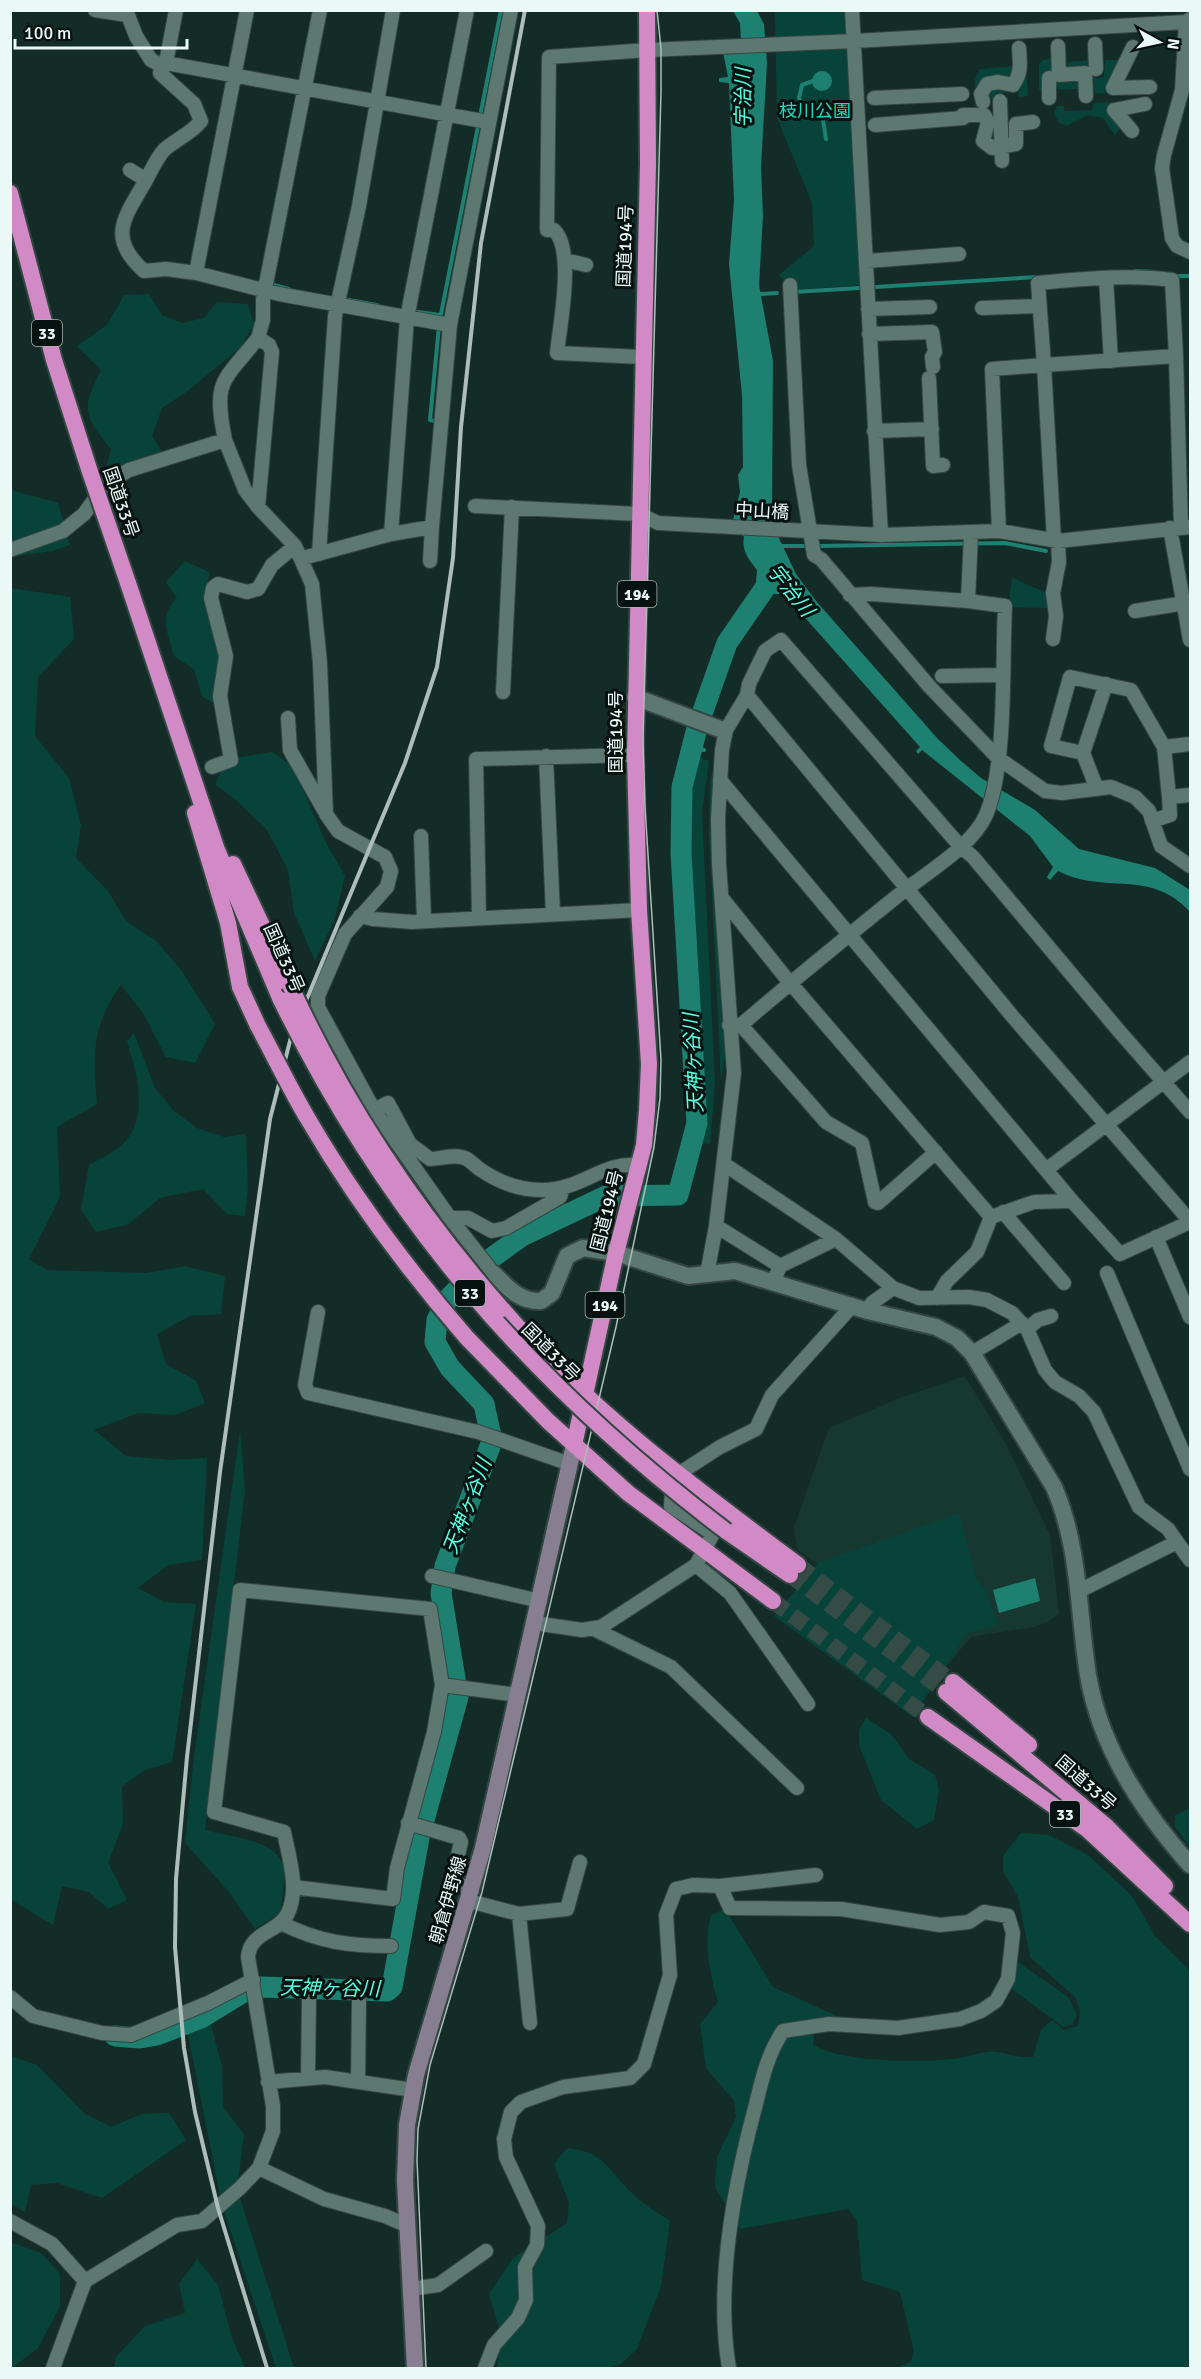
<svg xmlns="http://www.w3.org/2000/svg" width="1201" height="2379" font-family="Signika,'Noto Sans JP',sans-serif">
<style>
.built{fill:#163831}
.green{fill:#08433a}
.water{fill:#1d8070}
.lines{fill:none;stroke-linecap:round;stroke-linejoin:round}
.stream{stroke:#1d8070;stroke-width:4}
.river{stroke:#1d8070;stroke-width:21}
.trunk-tunnel{stroke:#344b46;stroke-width:16;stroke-dasharray:16 8;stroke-linecap:butt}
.minor-casing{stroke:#334642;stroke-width:16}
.tertiary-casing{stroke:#334642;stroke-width:20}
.secondary-casing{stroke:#334642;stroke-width:20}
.trunk-casing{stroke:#334642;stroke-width:20}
.minor{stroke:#5d7771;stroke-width:14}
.tertiary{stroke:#5d7771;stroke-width:16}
.secondary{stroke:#887e91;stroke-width:16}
.trunk{stroke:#d18ac6;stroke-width:16}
.tram{stroke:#adbeba;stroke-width:1.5}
.rail{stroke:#adbeba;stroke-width:4}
.trunk-bridge-casing{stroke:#334642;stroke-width:20;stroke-linecap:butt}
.trunk-bridge{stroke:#d18ac6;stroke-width:16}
.labels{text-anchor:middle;stroke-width:6;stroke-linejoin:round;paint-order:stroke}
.shield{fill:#081210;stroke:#a6b4b0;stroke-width:1.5}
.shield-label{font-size:16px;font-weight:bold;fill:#eaf9f5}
.park-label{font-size:18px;fill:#1dddc0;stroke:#081210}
.street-label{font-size:18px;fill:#eaf9f5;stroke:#081210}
.water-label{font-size:20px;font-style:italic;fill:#56ffe1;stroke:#081210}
</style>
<rect width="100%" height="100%" fill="#142c27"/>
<path class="built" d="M 965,1376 L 1006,1444 L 1050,1535 L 1059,1614 L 1048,1622 L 1034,1627 L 971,1637 L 945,1668 L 913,1717 L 774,1616 L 818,1564 L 797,1549 L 794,1527 L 829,1428 L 900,1398 Z"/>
<path class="green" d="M 775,11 L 848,11 L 863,285 L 794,290 L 779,275 L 814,246 L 812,203 L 777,118 Z
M 1054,58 L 1081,78 L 1080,89 L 1039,90 L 1039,64 L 1043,60 Z
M 1094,60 L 1096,79 L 1104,77 L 1105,60 L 1121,60 L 1107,93 L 1095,94 L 1093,75 L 1068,75 L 1067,62 Z
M 1026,64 L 1028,96 L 1019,97 L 1018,92 L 996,93 L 996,99 L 987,99 L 987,89 L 1004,87 Z
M 1014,66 L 1011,80 L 1002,79 L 976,101 L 975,79 L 980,69 Z
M 1133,101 L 1109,107 L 1122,125 L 1115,135 L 1103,118 L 1087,115 L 1067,126 L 1059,123 L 1054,113 L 1057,106 L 1064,106 L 1064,111 L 1092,110 L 1094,103 Z
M 149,294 L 162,315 L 182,323 L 204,318 L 217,302 L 248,304 L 254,324 L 241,347 L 185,393 L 162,408 L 152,436 L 163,454 L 140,474 L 111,486 L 104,476 L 111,449 C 83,415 81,409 101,370 L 77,346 L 107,325 L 124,295 Z
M 10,487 L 15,491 L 58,503 L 70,545 L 52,551 L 11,557 Z
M 185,561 L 209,572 L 206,603 L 224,657 L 221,708 L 202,696 L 194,669 L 174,656 C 168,633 158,617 177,598 L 166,582 Z
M 1012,578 L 1047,593 L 1048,608 L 1008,607 Z
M 10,588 L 70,597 L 74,639 L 38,677 L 35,736 L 69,778 L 81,825 L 76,858 L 108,891 L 126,921 L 156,941 L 182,971 L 215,1024 L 195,1063 L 166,1057 L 143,1013 L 121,985 C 91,1025 93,1057 97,1104 L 57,1127 L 60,1197 L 29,1259 L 47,1270 L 146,1273 L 185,1266 L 225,1276 L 221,1314 L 190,1316 L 157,1334 L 166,1364 L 196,1381 L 205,1403 L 175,1415 L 138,1413 L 94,1430 L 126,1456 L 169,1460 L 207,1458 L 202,1560 L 168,1565 L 138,1588 L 164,1602 L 196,1604 L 172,1762 L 145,1770 L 122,1786 L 123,1824 L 108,1863 L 127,1900 L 108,1909 L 89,1892 L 62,1886 L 53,1925 L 10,1899 Z
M 272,752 L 293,766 L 325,841 L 345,876 L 334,921 L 315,961 L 294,913 L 288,870 L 267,830 L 237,801 L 215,784 L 227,759 Z
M 696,756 L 709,761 L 702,812 L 715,1083 L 710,1144 L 700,1142 L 699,1137 C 704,1053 694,969 692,884 C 691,841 685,800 696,756 Z
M 715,762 L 715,857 L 725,1057 L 721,1082 L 709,831 L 710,782 Z
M 134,1033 L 155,1088 L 173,1110 L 197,1128 L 224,1137 L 246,1134 L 248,1188 L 245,1216 L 227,1214 L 203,1189 L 160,1198 L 127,1225 L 96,1232 L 81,1210 L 89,1165 C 99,1159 113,1153 122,1145 C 150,1118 137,1074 127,1041 Z
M 240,1431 L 245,1490 L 205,1830 C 228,1837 281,1839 284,1870 C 285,1884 282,1899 280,1913 L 255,1929 L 229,1892 L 185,1843 L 194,1757 Z
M 959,1513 L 977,1580 L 986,1591 L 998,1625 L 967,1633 L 913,1717 L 774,1616 L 818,1563 Z
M 866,1718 L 891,1734 L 909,1759 L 935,1775 L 939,1790 L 934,1820 L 917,1829 L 881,1800 L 859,1745 L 859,1730 Z
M 1190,1808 L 1190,1847 L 1175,1827 L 1175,1815 Z
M 1021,1833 L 1049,1835 L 1088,1855 L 1132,1896 L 1155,1936 L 1190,1971 L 1190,2368 L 897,2368 L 911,2362 L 914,2351 L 900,2292 L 862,2280 L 857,2221 L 848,2209 L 740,2229 L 715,2187 L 717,2157 L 736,2117 L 734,2101 L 706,2068 L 700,2024 L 718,2002 C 710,1974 703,1944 711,1915 L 725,1909 L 773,1987 L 841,2018 L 814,2030 L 813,2045 C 844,2063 924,2063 960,2058 C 969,2057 978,2053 987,2052 C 1001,2050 1015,2059 1033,2057 L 1041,2030 L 1052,2020 L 1064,2030 L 1078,2026 L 1080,2012 L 1076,1998 L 1030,1957 L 1018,1897 L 1003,1871 L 1003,1856 Z
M 1018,1962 L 1068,1997 L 1077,2015 L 1072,2025 L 1063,2027 L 1012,1989 Z
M 210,2022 L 222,2066 L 223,2107 L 244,2134 L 237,2189 L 294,2368 L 276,2368 L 222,2205 L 187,2030 Z
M 11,2056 L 37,2065 L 85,2114 L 111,2127 L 142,2114 L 169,2113 L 186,2140 L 102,2198 L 57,2183 L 31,2185 L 25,2212 L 11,2204 Z
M 567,2148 C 607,2152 608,2172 635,2196 C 645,2205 658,2213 670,2221 L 661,2286 L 637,2349 L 621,2364 L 607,2368 L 497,2368 L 501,2334 L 489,2294 L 513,2258 L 567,2223 L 569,2203 L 554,2164 Z
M 10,2242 L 41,2253 L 60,2274 L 60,2306 L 38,2348 L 12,2368 Z
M 197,2259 L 218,2285 L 232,2338 L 245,2368 L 114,2368 L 116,2357 L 145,2326 L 185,2313 L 179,2284 Z"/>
<path class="water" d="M 733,11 L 757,11 L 764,24 L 767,64 L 761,166 L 763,216 L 759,285 L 773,361 L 772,514 L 778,536 L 796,574 L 816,601 L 937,738 L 961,761 L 981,778 L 1035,810 L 1079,849 L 1155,868 L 1190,890 L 1190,912 C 1151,868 1104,895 1058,871 L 1050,880 L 1047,877 L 1053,867 L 1030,836 L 922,750 L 918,754 L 916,751 L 920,747 L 784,594 L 775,594 L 756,582 L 757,570 C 749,560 741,550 744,537 L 733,520 L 740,492 L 738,475 L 743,467 L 742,395 L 729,264 L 734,201 L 729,83 L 719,82 L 719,78 L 728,77 L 723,52 L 741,40 L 740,23 Z
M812 81a10 10 0 1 1 20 0a10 10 0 1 1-20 0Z
M 1035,1578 L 1040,1601 L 999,1613 L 993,1590 Z"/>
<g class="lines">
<path class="stream" d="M 813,81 L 802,85 L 799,98 L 802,104 L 823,120 L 826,139
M 1135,271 L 1155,272
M 1174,276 L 1190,276
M 270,284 L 289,289
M 794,292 L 1038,277
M 760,294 L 777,293
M 343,299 L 377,305
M 411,311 L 440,315
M 440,319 L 501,10
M 435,421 L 430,420 L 439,326
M 781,546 L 809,546
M 817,546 L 1005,543 L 1046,551
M 692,746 L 704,750"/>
<path class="river" d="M 115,2036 L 140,2038 L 157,2035 L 201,2018 L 245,1991 L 260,1987 L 387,1991 L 392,1987 L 419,1838 L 458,1697 L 441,1593 L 445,1566 L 492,1441 L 484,1404 L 450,1368 L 435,1342 L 437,1320 L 447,1300 L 479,1267 L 522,1236 L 606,1196 L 678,1195 L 697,1123 L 681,853 L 682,787 L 697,728 L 727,643 L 767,585 L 769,567"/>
<path class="trunk-tunnel" d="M 798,1565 L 953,1682
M 790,1575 L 946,1692
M 773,1601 L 928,1717"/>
<defs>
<path id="minor" d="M 95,10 L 127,15
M 126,10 L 136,36 L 151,60 L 161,65 L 166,63 L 488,122
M 247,10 L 196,273 L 279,294 L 450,325
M 852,10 L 881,535
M 1186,22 L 1182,90 L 1164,155 L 1162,168 L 1172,238 L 1177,246 L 1190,252
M 1095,44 L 1096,69
M 1058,46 L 1059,75 L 1085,73 L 1086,96
M 1133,47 L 1113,88 L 1150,87
M 166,63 L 176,10
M 161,65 L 160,73 L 194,104 L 201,121 C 191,134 176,139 164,150 C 156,159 151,171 145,182 C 124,218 107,238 144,271 L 166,269 L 196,273
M 874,98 L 962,94
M 1049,98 L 1049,78
M 1000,101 L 1002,161
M 983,102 L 981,94 L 987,84 L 998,82 L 1013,85 C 1022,73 1020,62 1019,48
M 963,115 L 984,115 L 988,122 L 983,141 L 992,148 L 1016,144 L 1016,124 L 1033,122
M 875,125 L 963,118
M 1132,131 L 1114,110 L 1145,104
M 130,170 L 146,180
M 565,260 L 586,265
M 867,261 L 959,254
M 1106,278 L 1111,361
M 790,285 L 799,465 L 814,555 L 821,559 L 929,686 L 998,758 L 1045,791 L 1062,793 L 1111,787 L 1135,797 L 1149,811 L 1161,846 L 1190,866
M 982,308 L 1040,306
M 868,309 L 930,307
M 869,334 L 932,332 L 935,352 L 932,357 L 933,367
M 258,338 L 269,345 L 272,352 L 258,507 L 295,546 L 312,584 L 320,663 L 326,814 L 338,831 L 385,857 L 391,871 L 387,887 L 345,934 L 318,996 L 318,1007 L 374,1110 L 450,1218 L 494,1274
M 642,357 L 557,353 C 560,324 575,250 554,230 L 547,230 L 549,57 L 648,50 L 855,41 L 1186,22 L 1190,19
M 929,378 L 933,466 L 943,465
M 874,431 L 932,429
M 225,440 L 245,490 L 258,507
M 475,506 L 639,514 L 658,523 L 881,535 L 999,531 L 1058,541 L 1190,527
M 1170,528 L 1190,640
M 999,531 L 992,369 L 1044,365 L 1038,283 C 1083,279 1128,274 1172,280 L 1176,356
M 391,534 L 407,318 L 467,10
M 1054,540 L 1044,365 L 1176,356 L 1181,527
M 10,550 L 63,531 L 84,514 L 106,484 L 129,470 L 225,440 C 213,380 222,383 258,338 L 263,320 L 263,299 L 320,10
M 319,554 L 335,316 L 359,206 L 393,10
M 303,558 L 391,534 L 432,527 L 450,325 L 511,10
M 430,561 L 432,527
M 850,595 L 871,594 L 968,601
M 1135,611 L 1185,603
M 1053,639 L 1056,616 L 1053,593 L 1059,562 L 1058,541
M 942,676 L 1002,675
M 503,692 L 512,507
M 747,695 L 1013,1017 L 1190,1221
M 288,718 L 290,750 L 324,810
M 1164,747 L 1169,797
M 1083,753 L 1106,684
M 546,756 L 553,914
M 212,767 L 231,760 L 220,696 L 226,656 L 211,598 L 213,588 L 218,584 L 247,592 L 258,589 L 272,565 L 295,546
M 720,780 L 1072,1201 L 1120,1254 L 1190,1222
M 1097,789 L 1083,753 L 1051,746 L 1070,677 L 1131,690 L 1164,747 L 1190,744
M 1152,821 L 1170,815 L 1169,797 L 1190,795
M 421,836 L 424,921
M 722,898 L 786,978 L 991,1217
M 360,916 L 373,919 L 412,922 L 639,910
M 479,918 L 476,759 L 635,755
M 729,1025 L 741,1025 C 792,981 844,939 896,897 C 923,875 972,847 986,815 C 1007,765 1002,662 1005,606 L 968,601 L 971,534
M 741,1025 L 826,1122 L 862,1143 L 875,1202 L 878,1203 L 936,1152
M 374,1110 L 388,1103 L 410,1144 L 430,1159 C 442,1159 456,1153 467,1159 C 472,1162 476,1167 481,1170 C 500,1183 520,1190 542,1190 C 583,1190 602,1161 639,1165
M 724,1164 L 836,1239 L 893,1288 L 919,1298 L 969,1297 L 987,1300 L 1012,1313 L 1027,1329 L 1045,1370 L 1055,1382 L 1079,1396 L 1094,1412 L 1139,1507 L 1168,1529 L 1177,1542
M 1047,1169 L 1190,1062
M 1003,1212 L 1064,1283
M 450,1218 L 468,1218 L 492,1231 L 506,1228 L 560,1197 L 563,1188
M 716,1226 L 780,1266
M 1156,1237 L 1190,1317
M 1107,1273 L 1190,1469
M 707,1274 L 716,1226 L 734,1073 L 719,864 L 718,819 L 722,750 L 726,730 L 747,695 L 749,684 L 765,651 L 781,640 L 960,846 L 973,857 L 1119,1031 L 1190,1112
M 773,1283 L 780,1266 L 836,1239
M 937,1298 L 947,1281 L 977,1252 L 991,1217 L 1034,1202 L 1072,1201
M 868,1311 L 872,1303 L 893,1288
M 318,1312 L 305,1385 L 308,1393 L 478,1432 L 570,1464
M 1027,1329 L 1038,1320 L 1051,1316
M 972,1353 L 1022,1323
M 696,1565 L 730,1593 L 808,1704
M 432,1576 L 540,1601
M 1079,1591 L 1177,1542 L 1190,1560
M 534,1623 L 582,1630 L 601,1627 L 696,1565 L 713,1534 L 671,1506 L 672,1492 L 683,1471 L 720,1447 L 756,1429 L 772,1395 L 852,1306
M 594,1629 L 671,1667 L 797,1788
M 442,1685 L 518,1695
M 408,1823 L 459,1838 L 461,1842 L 452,1881 L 472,1890
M 720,1886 L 816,1875
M 469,1901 L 519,1914 L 567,1909 L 580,1862
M 519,1914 L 530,2023
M 281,1923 C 319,1942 348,1946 391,1946
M 10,1997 L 33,2016 L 102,2033 L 131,2035 L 208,2003 L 253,1980
M 308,2077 L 309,1998
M 268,2082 L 325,2077 L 413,2090
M 358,2082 L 359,2000
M 259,2168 L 324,2199 L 385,2216 L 408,2226
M 10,2221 L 52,2244 L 85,2281
M 411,2289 L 438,2285 L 486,2251
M 53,2368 L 85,2281 L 177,2225 L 202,2221 L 240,2188 L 259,2168 L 273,2131 L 273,2106 L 248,1957 C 250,1932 277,1933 287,1915 C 300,1890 289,1858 284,1832 L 214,1812 L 240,1590 L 430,1609 L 442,1685 L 434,1732 L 397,1868 L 393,1899 L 293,1887
M 485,2368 L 494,2345 L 518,2318 L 526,2300 L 525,2267 L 537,2245 L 538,2226 L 506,2157 L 504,2139 L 511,2112 L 521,2102 L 563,2087 L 630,2078 L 644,2064 L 670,1975 L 666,1915 L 676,1889 L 693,1885 L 720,1886 L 730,1908 L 841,1909 L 940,1925 L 969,1922 L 984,1912 L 1008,1916 L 1013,1933 L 1008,1979 L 996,2001 L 981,2011 L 960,2019 L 898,2028 L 829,2024 L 783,2031 C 768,2053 762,2079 756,2104 C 734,2185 715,2285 729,2368"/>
<path id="tertiary" d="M 635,697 L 720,729
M 494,1274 C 508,1288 520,1302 541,1301 L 552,1293 L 567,1256 L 583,1248 L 616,1253 L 688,1276 L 735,1271 L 868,1311 L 936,1327 L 957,1338 L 972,1353 L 1054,1487 C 1080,1547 1078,1612 1088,1675 C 1100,1747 1143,1812 1190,1865"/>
<path id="secondary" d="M 415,2368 L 405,2181 L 407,2125 L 416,2075 L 483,1848 L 574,1445"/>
<path id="trunk" d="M 10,193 L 54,360 L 90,472
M 128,583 L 217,850 L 281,1000
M 195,813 L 228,923 L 240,987 L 258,1026
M 233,864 L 290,985
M 502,1309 C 590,1411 691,1485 798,1565
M 467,1338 L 548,1421 L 628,1493 L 773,1601
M 574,1445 L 616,1253 L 644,1145 L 647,1110 L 649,1064 L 639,910 L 635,755 L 648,164 L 647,10
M 726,1531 L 790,1575
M 953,1682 L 1029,1745
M 946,1692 L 1107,1827 L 1165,1886
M 928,1717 L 1088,1830 L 1190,1924"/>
</defs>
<use href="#minor" class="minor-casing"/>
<use href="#tertiary" class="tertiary-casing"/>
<use href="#secondary" class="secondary-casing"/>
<use href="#trunk" class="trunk-casing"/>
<use href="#minor" class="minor"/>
<use href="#tertiary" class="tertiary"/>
<use href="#secondary" class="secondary"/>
<use href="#trunk" class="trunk"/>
<path class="tram" d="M 426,2368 L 417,2160 L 418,2129 L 430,2065 L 482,1892 L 616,1327 L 654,1147 L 660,1098 L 661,1060 L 645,807 L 643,738 L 661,92 L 661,49 L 657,10"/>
<path class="rail" d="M 267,2368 L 218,2208 L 195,2112 L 184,2048 L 175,1947 L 176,1879 L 187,1757 L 220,1472 L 270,1119 L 291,1037 L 405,763 L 437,667 L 453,558 L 461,427 L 481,243 L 525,10"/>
<defs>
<path id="trunk-bridge" d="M 90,472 L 128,583
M 290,985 C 344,1104 416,1211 502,1309
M 281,1000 C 389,1220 531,1383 726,1531
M 258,1026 C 275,1057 290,1089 308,1119 C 354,1198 408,1270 467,1338"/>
</defs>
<use href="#trunk-bridge" class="trunk-bridge-casing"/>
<use href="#trunk-bridge" class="trunk-bridge"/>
</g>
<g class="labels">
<g class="shield">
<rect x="32" y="320" width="30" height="26" rx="4.5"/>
<rect x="617.5" y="581" width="39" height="26" rx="4.5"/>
<rect x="455" y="1280" width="30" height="26" rx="4.5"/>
<rect x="585.5" y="1292" width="39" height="26" rx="4.5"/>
<rect x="1050" y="1801" width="30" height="26" rx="4.5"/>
</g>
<g class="shield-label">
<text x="47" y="339">33</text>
<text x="637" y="600">194</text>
<text x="470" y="1299">33</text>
<text x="605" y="1311">194</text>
<text x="1065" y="1820">33</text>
</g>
<g class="park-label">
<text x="815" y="117">枝川公園</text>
</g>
<g class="street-label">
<text transform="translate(625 246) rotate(-88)" y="6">国道194号</text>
<text transform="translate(121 502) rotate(71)" y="6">国道33号</text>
<text transform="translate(762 511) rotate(3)" y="6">中山橋</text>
<text transform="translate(616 732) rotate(-90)" y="6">国道194号</text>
<text transform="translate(284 958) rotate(66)" y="6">国道33号</text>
<text transform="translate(607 1211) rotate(-76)" y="6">国道194号</text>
<text transform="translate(551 1352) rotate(45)" y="6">国道33号</text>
<text transform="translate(1086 1783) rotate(41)" y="6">国道33号</text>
<text transform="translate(448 1900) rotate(-74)" y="6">朝倉伊野線</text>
</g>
<g class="water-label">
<text transform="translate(743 98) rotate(-90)" y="7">宇治川</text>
<text transform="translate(791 590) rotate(52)" y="7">宇治川</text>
<text transform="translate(693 1063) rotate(-93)" y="7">天神ヶ谷川</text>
<text transform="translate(467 1506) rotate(-69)" y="7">天神ヶ谷川</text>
<text transform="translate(330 1988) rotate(1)" y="7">天神ヶ谷川</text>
</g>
</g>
<rect width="1201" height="2379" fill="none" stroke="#eaf9f5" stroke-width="24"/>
<g transform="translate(1159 42) rotate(98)" stroke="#081210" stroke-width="4.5" paint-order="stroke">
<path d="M0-4.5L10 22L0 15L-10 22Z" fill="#eaf9f5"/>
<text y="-9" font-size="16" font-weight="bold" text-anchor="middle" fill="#eaf9f5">N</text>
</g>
<path d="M15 39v9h172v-9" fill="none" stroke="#eaf9f5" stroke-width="3"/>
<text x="24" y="39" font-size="18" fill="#eaf9f5" stroke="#081210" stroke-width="4.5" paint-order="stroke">100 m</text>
</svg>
